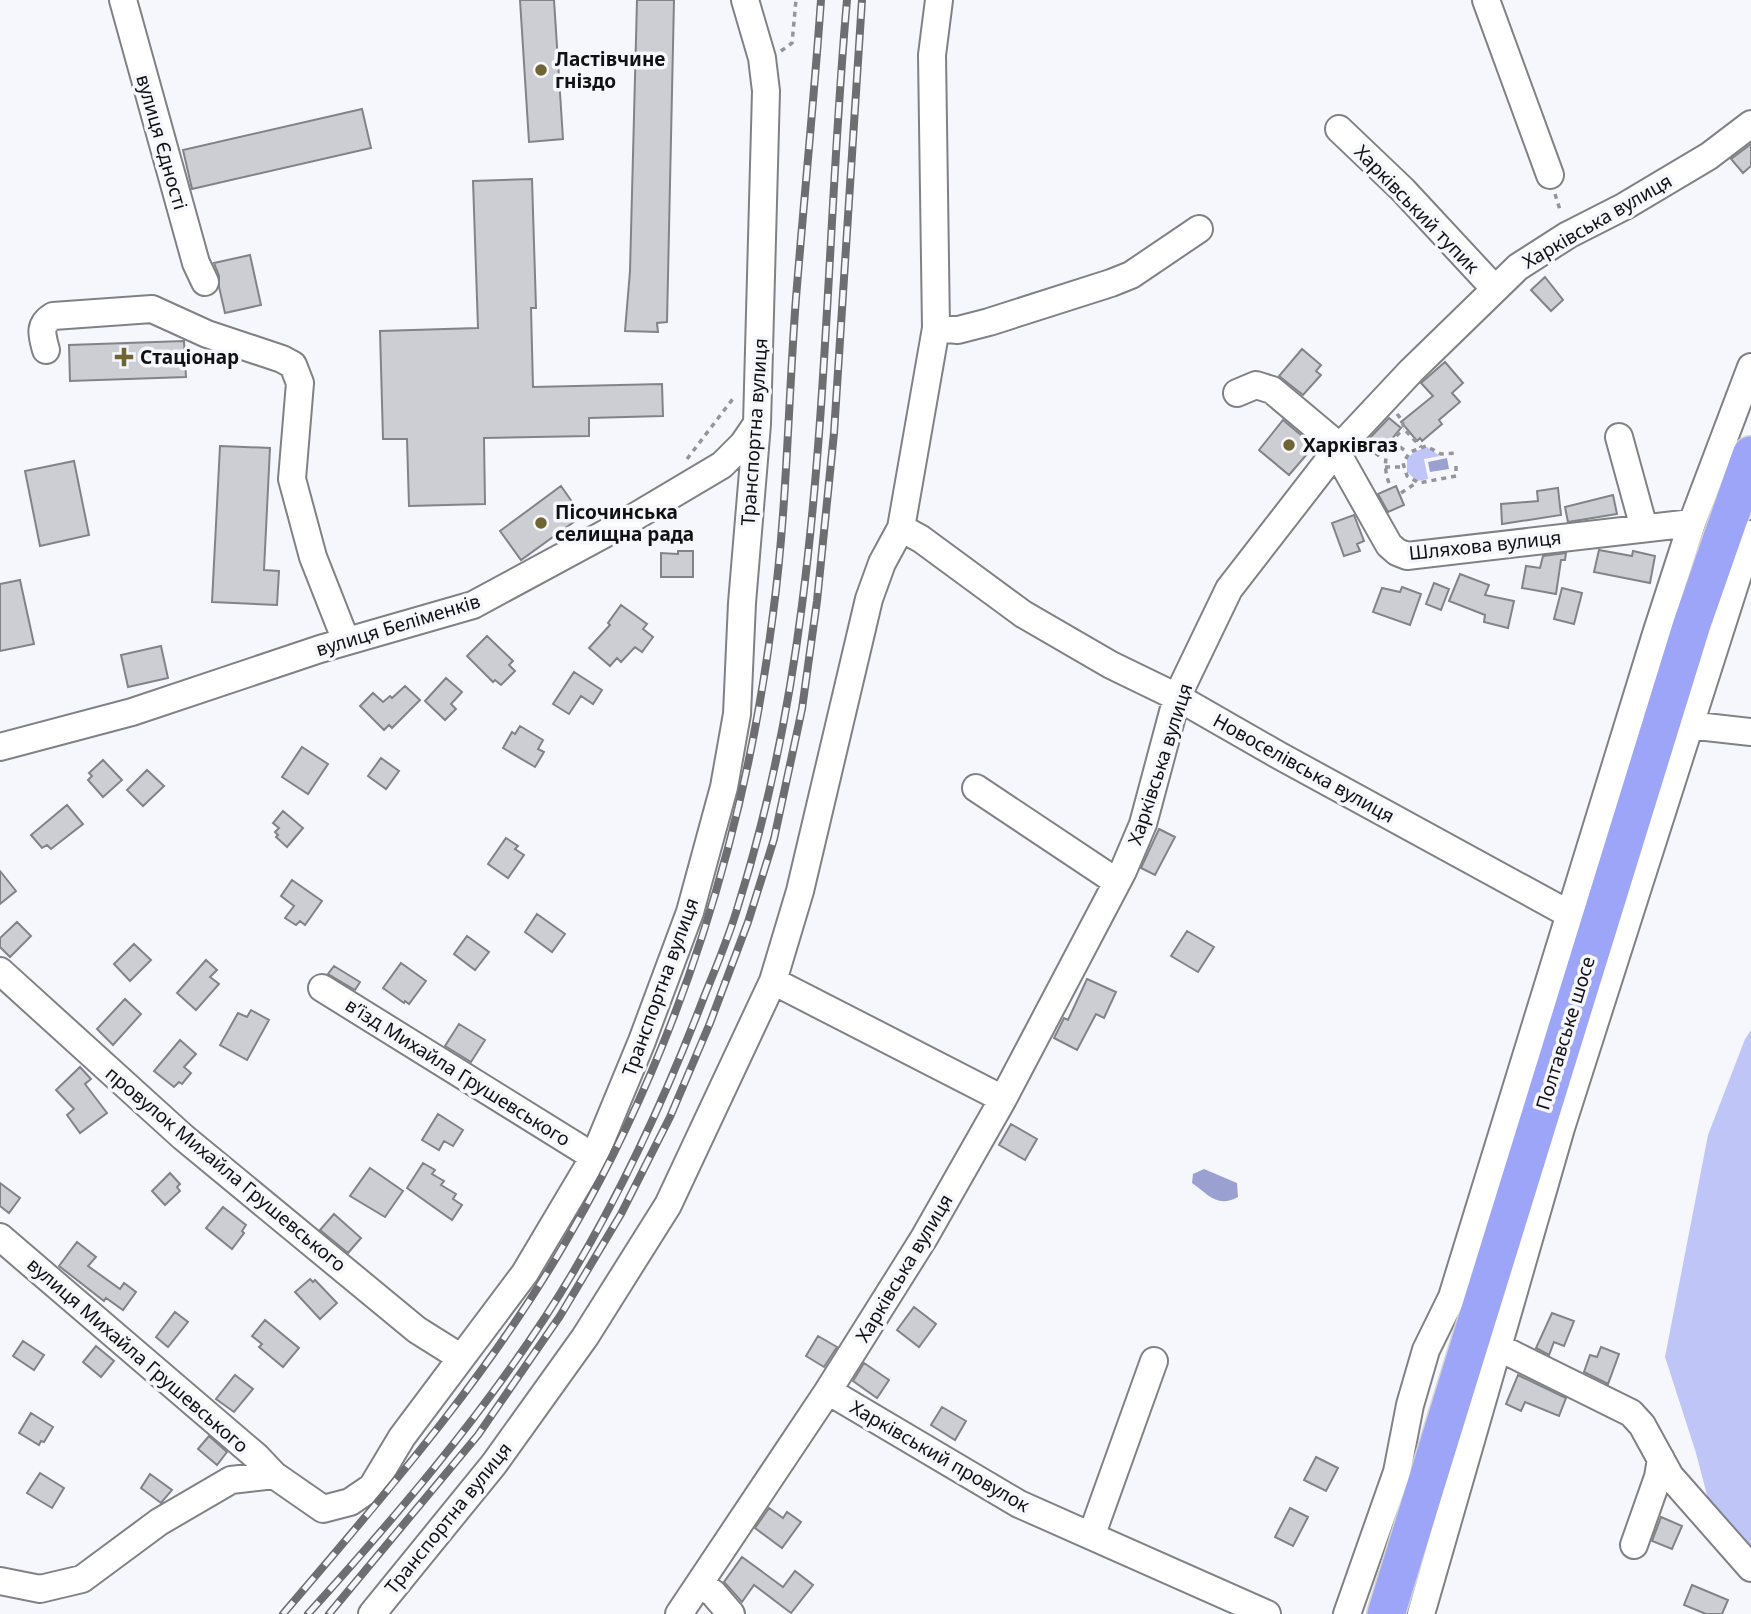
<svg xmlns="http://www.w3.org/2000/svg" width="1751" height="1614" font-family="'Noto Sans',sans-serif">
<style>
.green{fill:#bfc6f7}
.water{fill:#9aa1d1}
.building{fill:#cdced4;stroke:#828388;stroke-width:2}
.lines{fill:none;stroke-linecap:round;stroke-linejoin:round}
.minor-casing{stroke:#808186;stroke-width:30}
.highway-casing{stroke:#d4d4d5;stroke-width:40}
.path{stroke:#959599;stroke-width:3.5;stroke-dasharray:5 5;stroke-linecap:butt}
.minor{stroke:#fff;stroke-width:26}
.highway{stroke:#9ca5f7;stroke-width:37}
.rail-casing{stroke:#6e6e71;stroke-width:8}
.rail{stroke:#f6f7fc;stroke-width:5;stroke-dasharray:16;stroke-linecap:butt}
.poi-dot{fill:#6f6532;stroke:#f6f7fc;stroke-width:2.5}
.labels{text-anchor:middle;stroke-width:7;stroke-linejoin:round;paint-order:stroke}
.poi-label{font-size:19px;font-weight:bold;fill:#111113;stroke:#f6f7fc;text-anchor:start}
.street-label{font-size:19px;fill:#111113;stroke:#f6f7fc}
</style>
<rect width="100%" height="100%" fill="#f6f7fc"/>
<path class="green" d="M 1427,447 L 1440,456 L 1424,459 L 1428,479 L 1417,481 L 1407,472 L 1407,459 L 1414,452 Z
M 1751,1030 L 1751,1549 L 1708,1499 L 1696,1453 L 1665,1357 L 1708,1135 L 1745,1039 Z"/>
<path class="water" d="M 1447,458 L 1449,469 L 1430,472 L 1428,462 Z
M 1204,1169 L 1237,1183 L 1238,1197 C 1217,1208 1209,1195 1192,1183 L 1193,1174 Z"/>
<path class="building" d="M 520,0 L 554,0 L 563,139 L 529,142 Z
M 637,0 L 674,0 L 667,322 L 657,323 L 658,332 L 625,331 L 630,271 Z
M 362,109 L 371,148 L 192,189 L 183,150 Z
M 1751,144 L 1751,166 L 1743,173 L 1731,159 Z
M 532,179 L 536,308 L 531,308 L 533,387 L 662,384 L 663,416 L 589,418 L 589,436 L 484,438 L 485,504 L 409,506 L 407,439 L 383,439 L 380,331 L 478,328 L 473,181 Z
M 250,255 L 261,305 L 225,313 L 219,287 L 219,276 L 214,263 Z
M 1545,277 L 1563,300 L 1551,311 L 1531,290 Z
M 184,341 L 186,377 L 70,381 L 69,345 Z
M 1302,349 L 1321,365 L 1316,371 L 1321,375 L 1303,395 L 1279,376 Z
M 1445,362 L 1463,383 L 1452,393 L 1460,402 L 1439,420 L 1442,424 L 1422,441 L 1420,438 L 1417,441 L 1401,422 L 1433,396 L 1421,383 Z
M 1389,418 L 1401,428 L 1378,456 L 1363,445 Z
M 1283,420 L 1314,446 L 1289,475 L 1259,450 Z
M 220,446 L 270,448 L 264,570 L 279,571 L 277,605 L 212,602 Z
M 74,461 L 89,535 L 40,546 L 25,471 Z
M 561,486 L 582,516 L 521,560 L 500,531 Z
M 1396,486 L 1404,505 L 1388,512 L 1378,494 Z
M 1558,488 L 1561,515 L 1502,524 L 1501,504 L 1538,501 L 1537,491 Z
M 1613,495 L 1617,514 L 1568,522 L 1565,507 Z
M 1354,515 L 1364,541 L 1357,544 L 1360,551 L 1344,556 L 1332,523 Z
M 1599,550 L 1632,556 L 1633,551 L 1655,556 L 1650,583 L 1594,572 Z
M 678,551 L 693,551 L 693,577 L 661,577 L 661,553 L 678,554 Z
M 1566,553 L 1565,560 L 1561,560 L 1556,594 L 1522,588 L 1526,566 L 1540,568 L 1543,556 Z
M 1460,574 L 1489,585 L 1485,595 L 1514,601 L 1508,628 L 1484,622 L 1485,615 L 1449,601 Z
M 20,580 L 34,644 L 0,651 L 0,584 Z
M 1434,583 L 1449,589 L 1441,610 L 1426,604 Z
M 1402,587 L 1421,594 L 1410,625 L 1373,612 L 1382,588 L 1400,592 Z
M 1562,588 L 1582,593 L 1574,624 L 1554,619 Z
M 621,605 L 647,624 L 643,629 L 653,637 L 642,652 L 635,647 L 621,662 L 617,658 L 610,666 L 589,648 L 610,625 L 608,623 Z
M 487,636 L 513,661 L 509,665 L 515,671 L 501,685 L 495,680 L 493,682 L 467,656 Z
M 161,646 L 168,678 L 128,687 L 121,655 Z
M 574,672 L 602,690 L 593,704 L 581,696 L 569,714 L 553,704 Z
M 446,678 L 462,692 L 451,704 L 456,709 L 445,720 L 425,701 Z
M 405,686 L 420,700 L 392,728 L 389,725 L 384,730 L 360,706 L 373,693 L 383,702 L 390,696 L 392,698 Z
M 520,726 L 543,740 L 538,749 L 544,752 L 535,767 L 503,748 L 512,732 L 515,734 Z
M 302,747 L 328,764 L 308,794 L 282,777 Z
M 381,758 L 399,771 L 386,789 L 368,776 Z
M 103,760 L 122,780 L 103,797 L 88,780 L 92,776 L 89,773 Z
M 147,770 L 164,786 L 143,806 L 127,790 Z
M 67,805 L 83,824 L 51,849 L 47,845 L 42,848 L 31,835 Z
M 283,811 L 303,828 L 287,847 L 276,837 L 278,835 L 275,832 L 279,828 L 273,823 Z
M 1159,829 L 1175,837 L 1155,875 L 1141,868 Z
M 506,838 L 518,846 L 515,849 L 524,855 L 508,878 L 488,864 Z
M 0,871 L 16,891 L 0,904 Z
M 292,880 L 322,901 L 305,925 L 300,921 L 296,925 L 285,918 L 294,906 L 281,896 Z
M 537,914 L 565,934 L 552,952 L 525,932 Z
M 17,922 L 31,936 L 10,957 L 0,947 L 0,938 Z
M 1187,931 L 1214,947 L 1198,972 L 1171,956 Z
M 467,936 L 489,952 L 475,970 L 454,954 Z
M 134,944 L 151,960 L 130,981 L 114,964 Z
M 206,960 L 217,970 L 210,977 L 219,984 L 196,1010 L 177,993 Z
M 401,963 L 426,981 L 409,1004 L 405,1001 L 404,1003 L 383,988 Z
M 334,966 L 360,982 L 355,990 L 328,974 Z
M 1087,979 L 1116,992 L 1104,1018 L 1096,1014 L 1077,1050 L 1054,1038 L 1064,1018 L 1068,1020 Z
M 125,999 L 141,1014 L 113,1045 L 97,1029 Z
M 251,1010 L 269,1020 L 247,1060 L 220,1045 L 238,1013 L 247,1017 Z
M 459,1024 L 485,1040 L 471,1062 L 445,1046 Z
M 180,1040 L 196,1054 L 184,1067 L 191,1073 L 182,1084 L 179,1082 L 174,1087 L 154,1071 Z
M 80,1067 L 91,1079 L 85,1084 L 107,1113 L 80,1133 L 67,1115 L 74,1109 L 56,1090 Z
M 438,1114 L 463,1130 L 453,1146 L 444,1141 L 439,1150 L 422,1140 Z
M 1011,1124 L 1037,1139 L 1025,1160 L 999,1145 Z
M 423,1163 L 435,1170 L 432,1174 L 444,1181 L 441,1185 L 456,1194 L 453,1199 L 462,1205 L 452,1220 L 407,1188 Z
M 370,1168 L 403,1191 L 385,1217 L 350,1196 Z
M 170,1173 L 180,1184 L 177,1187 L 180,1191 L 165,1205 L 152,1191 Z
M 0,1183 L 20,1198 L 9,1213 L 0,1206 Z
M 223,1207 L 246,1225 L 242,1231 L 244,1233 L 232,1249 L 206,1228 Z
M 334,1214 L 361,1238 L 348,1253 L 320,1230 Z
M 77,1242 L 96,1257 L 88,1266 L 120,1289 L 124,1283 L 136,1292 L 123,1310 L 106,1298 L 104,1301 L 59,1266 Z
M 310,1279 L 313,1282 L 315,1280 L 337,1303 L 320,1319 L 295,1292 Z
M 914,1307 L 936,1324 L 919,1347 L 897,1330 Z
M 175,1312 L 188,1322 L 168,1347 L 156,1337 Z
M 1552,1313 L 1574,1321 L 1564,1346 L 1554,1342 L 1549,1355 L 1536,1348 Z
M 265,1320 L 299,1348 L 283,1367 L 259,1347 L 262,1344 L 252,1336 Z
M 818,1336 L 837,1347 L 824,1367 L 806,1356 Z
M 23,1341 L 44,1355 L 34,1370 L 13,1356 Z
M 96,1346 L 114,1361 L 101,1377 L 83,1362 Z
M 1601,1347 L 1619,1354 L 1608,1384 L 1584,1372 L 1590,1355 L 1597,1357 Z
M 864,1363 L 889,1380 L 877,1398 L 853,1381 Z
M 235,1375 L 253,1389 L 234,1412 L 216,1399 Z
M 1518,1375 L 1566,1398 L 1559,1416 L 1525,1402 L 1521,1411 L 1506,1404 Z
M 942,1407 L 966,1421 L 955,1440 L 931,1425 Z
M 31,1413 L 53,1427 L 44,1442 L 41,1441 L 39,1445 L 19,1433 Z
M 209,1436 L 227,1452 L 217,1465 L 198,1449 Z
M 1316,1457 L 1338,1468 L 1326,1491 L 1304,1480 Z
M 40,1473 L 64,1488 L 52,1508 L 27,1493 Z
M 150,1474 L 172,1490 L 161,1503 L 141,1488 Z
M 769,1508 L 783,1518 L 787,1512 L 801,1522 L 782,1548 L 755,1528 Z
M 1290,1508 L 1308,1517 L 1293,1546 L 1275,1537 Z
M 1661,1517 L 1682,1526 L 1672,1549 L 1652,1541 Z
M 742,1557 L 783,1587 L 795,1571 L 813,1585 L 791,1613 L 754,1585 L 742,1602 L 724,1582 Z
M 1692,1585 L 1728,1600 L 1722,1614 L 1706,1614 L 1684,1605 Z"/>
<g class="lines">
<defs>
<path id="minor" d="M 123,0 L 196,263 L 205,282
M 1486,0 L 1550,175
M 1339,129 L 1403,190 L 1495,289
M 936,328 L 958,330 L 989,322 L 1111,283 L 1131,275 L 1199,229
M 46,350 C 42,335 38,325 53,316 L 152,309 L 207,334 L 282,359 L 293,365 L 300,383 L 292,479 L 313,557 L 346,641
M 1237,393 L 1256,385 L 1272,390 L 1340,447
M 1619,437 L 1644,528
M 1336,451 L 1389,545 L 1397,552 L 1407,556 L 1692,523
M 901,528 L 921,539 L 1023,614 L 1111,665 L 1177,697 L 1280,756 L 1569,914
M 1688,725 L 1751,732
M 0,747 L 132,712 L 320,649 L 473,605 L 621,525 L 722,465 L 743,444 L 756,425
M 976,788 L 1117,882
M 0,971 L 183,1137 L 417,1330 L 460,1357
M 773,981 L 1003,1099
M 322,988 L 594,1157
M 0,1237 L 257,1457 L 274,1475
M 1498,1347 L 1631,1413 L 1642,1425 L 1670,1476 L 1751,1568
M 828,1391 L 1019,1504 L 1267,1614
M 1092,1534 L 1154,1361
M 1634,1545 L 1658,1477 L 1661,1459
M 0,1581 L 40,1589 L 82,1579 L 159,1522 L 231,1480 L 274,1475 L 323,1509 L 350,1502 L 372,1487 L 402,1437 L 525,1273 L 594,1157 L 642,1041 L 690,912 L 724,787 L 737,714 L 742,603 L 757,424 L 766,91 L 762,58 L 745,0
M 699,1584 L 713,1593 L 731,1614
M 372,1614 L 494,1464 L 585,1337 L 668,1205 L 773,981 L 800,891 L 869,599 L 882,563 L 901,528 L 936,328 L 932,55 L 939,0
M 679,1614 L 828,1391 L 924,1238 L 1003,1099 L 1123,871 L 1143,824 L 1177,697 L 1229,589 L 1336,451 L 1411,371 L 1518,267 L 1568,235 L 1625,206 L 1709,156 L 1751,124
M 1347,1614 L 1397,1472 L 1410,1405 L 1426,1350 L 1452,1297 L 1656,634 L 1692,523 L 1751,367
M 1421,1614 L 1561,1128 L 1751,534"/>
<path id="highway" d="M 1386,1614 L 1692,624 L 1751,455"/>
</defs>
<use href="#minor" class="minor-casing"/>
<use href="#highway" class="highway-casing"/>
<path class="path" d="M 781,51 L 792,43 L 796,0
M 1555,194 L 1561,213
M 1397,414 L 1402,420 L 1404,429 L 1421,447
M 1392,441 L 1408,453
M 687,459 L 735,396
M 1456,466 L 1456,476 L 1419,483 L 1407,476 L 1403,463 L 1410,452 L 1426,446 L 1441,454 L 1456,453
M 1385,467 L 1403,467
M 1389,483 C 1381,462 1387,442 1404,429
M 1401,493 L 1416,483"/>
<use href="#minor" class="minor"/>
<use href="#highway" class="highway"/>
<defs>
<path id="rail" d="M 283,1614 C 386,1493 490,1374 569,1236 C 680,1046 746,831 773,614 C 787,509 788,403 796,298 C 804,199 814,99 821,0
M 308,1614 C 392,1521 475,1424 544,1319 C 610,1218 661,1109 704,997 C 716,967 729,937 738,906 C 769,808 789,707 802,605 C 828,404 829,201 847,0
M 329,1614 L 478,1435 L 560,1316 L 621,1214 L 670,1117 L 710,1023 L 748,922 L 774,839 L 802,709 L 817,601 L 834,433 L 862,0"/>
</defs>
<use href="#rail" class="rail-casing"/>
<use href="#rail" class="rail"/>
</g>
<g class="poi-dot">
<circle cx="541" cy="70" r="7"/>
<path d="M120.5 346.5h7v7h7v7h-7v7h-7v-7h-7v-7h7z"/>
<circle cx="1289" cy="445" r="7"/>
<circle cx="541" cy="523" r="7"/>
</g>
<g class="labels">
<g class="poi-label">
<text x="555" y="66">Ластівчине<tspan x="555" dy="22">гніздо</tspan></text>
<text x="140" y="364">Стаціонар</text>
<text x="1303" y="452">Харківгаз</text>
<text x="555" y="519">Пісочинська<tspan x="555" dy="22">селищна рада</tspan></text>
</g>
<g class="street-label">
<text transform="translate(162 142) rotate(74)" y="7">вулиця Єдності</text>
<text transform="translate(1417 209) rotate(46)" y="7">Харківський тупик</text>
<text transform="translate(1597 221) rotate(-30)" y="7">Харківська вулиця</text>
<text transform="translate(754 432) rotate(-86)" y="7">Транспортна вулиця</text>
<text transform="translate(1485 545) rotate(-6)" y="7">Шляхова вулиця</text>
<text transform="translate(398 625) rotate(-17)" y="7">вулиця Беліменків</text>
<text transform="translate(1160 764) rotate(-72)" y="7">Харківська вулиця</text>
<text transform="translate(1304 768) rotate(29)" y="7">Новоселівська вулиця</text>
<text transform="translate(660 987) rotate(-70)" y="7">Транспортна вулиця</text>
<text transform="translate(1565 1033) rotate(-73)" y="7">Полтавське шосе</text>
<text transform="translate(458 1072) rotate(32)" y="7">в’їзд Михайла Грушевського</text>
<text transform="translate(226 1169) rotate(40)" y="7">провулок Михайла Грушевського</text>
<text transform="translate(904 1268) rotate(-59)" y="7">Харківська вулиця</text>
<text transform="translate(138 1355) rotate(41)" y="7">вулиця Михайла Грушевського</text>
<text transform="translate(940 1456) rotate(30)" y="7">Харківський провулок</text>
<text transform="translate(448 1518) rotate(-51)" y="7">Транспортна вулиця</text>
</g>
</g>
</svg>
